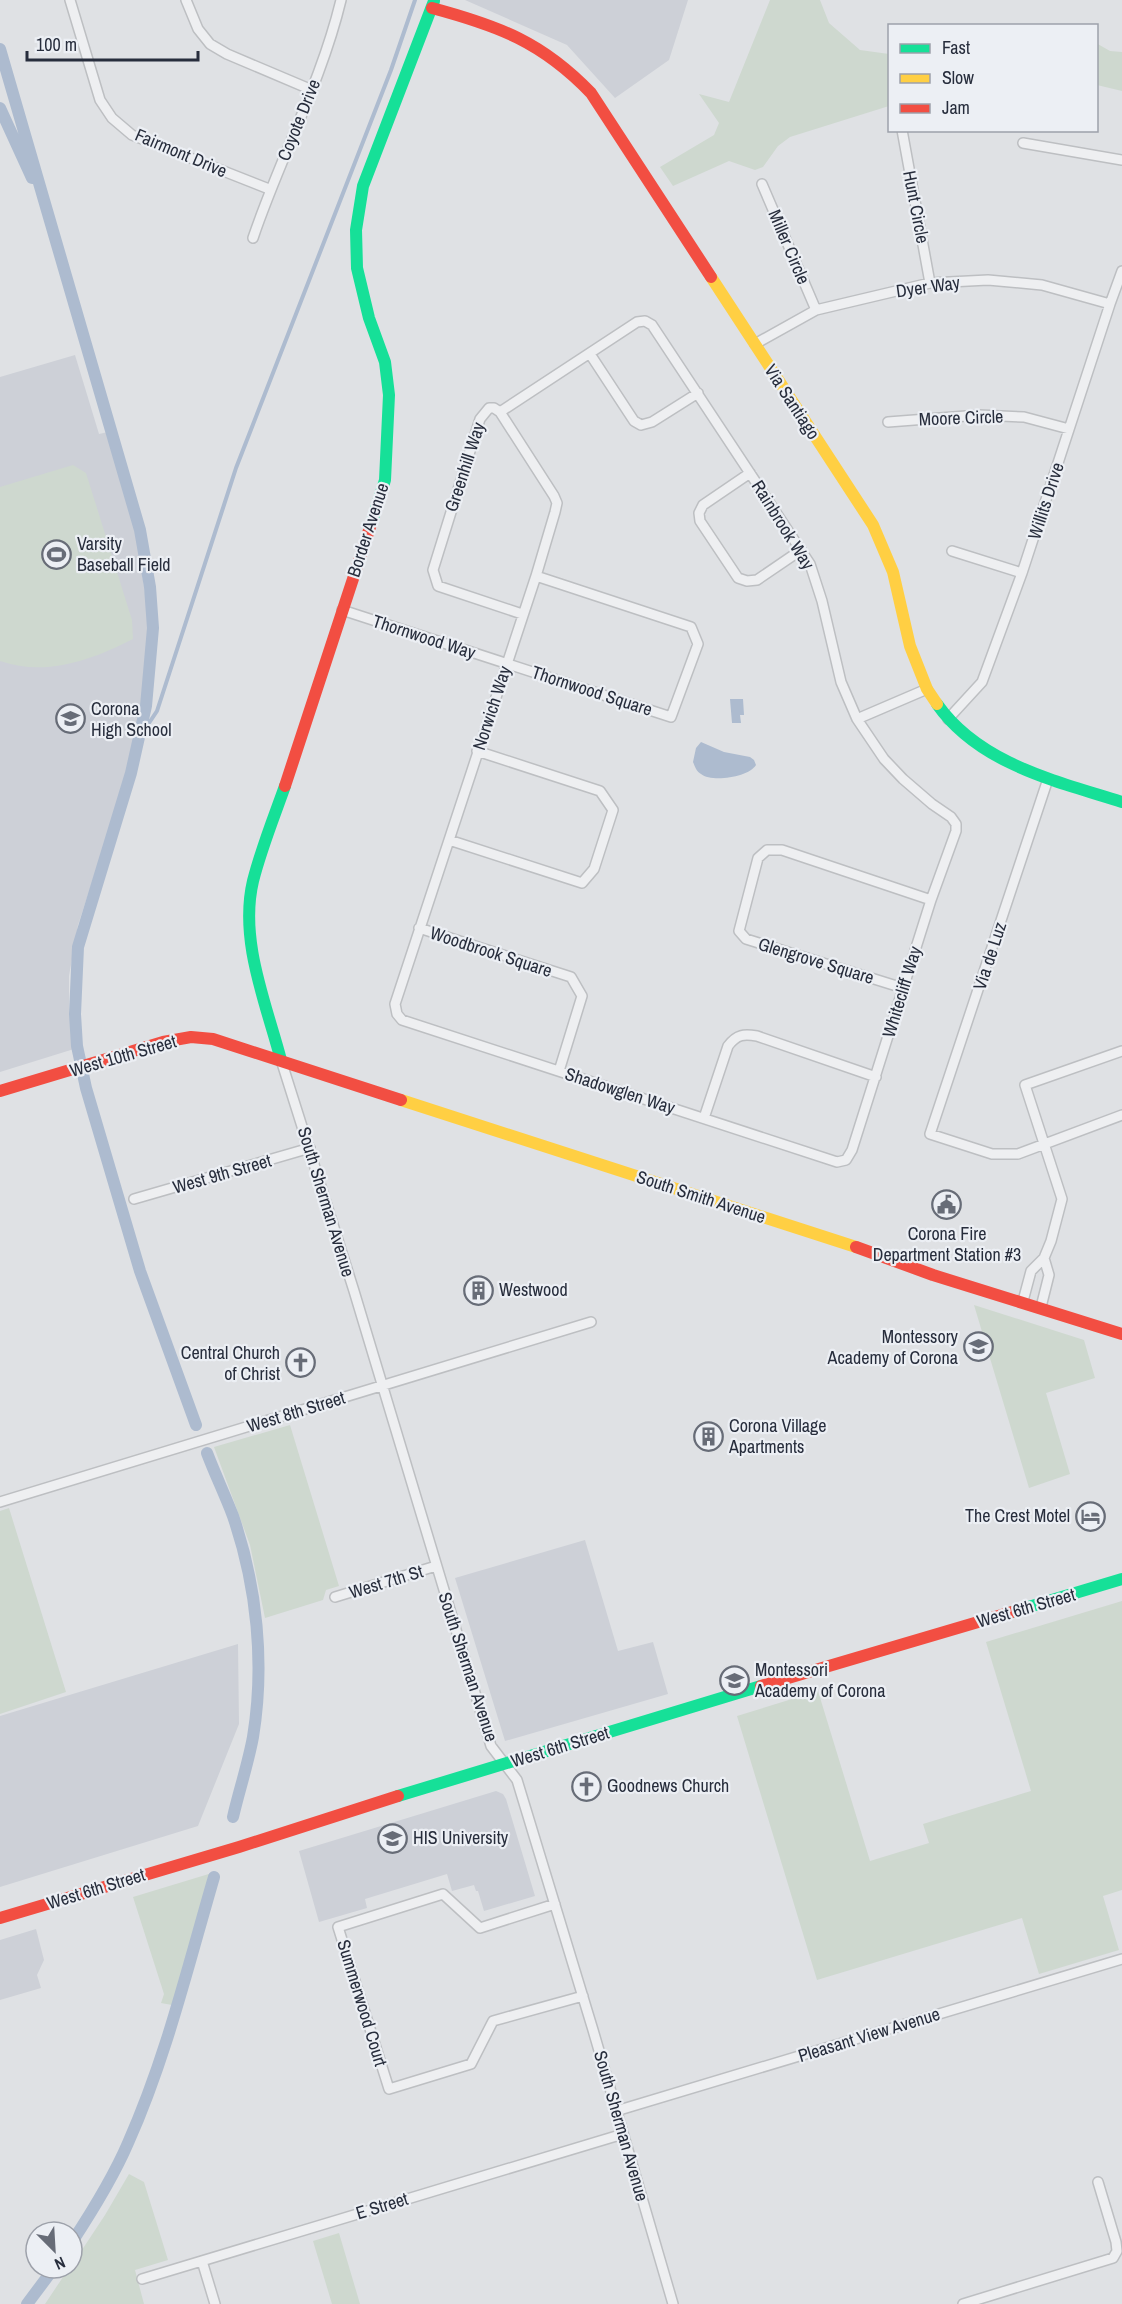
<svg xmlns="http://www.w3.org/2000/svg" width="1122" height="2304" font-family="'Archivo Narrow',sans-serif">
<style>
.built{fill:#cdd0d7}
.green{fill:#ced8cf}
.water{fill:#adbbcf}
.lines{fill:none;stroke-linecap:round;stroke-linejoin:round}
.stream{stroke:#adbbcf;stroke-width:4}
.canal{stroke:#adbbcf;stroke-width:12}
.street-casing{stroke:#bdbfc2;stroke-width:12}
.street{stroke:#eeeff1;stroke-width:9}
.fast{stroke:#16e098;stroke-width:12}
.slow{stroke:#ffcf43;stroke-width:12}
.jam{stroke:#f24e42;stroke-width:12}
.labels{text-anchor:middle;stroke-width:4.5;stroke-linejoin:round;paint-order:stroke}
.street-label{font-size:18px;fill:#272d3c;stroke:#eceff4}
.poi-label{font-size:18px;fill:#272d3c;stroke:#eceff4;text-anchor:start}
</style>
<rect width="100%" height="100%" fill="#dfe1e4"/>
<path class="built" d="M 465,0 L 688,0 L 669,60 L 615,98 L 567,45 Z
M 75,355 L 99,434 L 108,432 L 135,526 L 147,607 L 147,661 L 143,706 L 128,773 L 78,925 L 69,976 L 69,1012 L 74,1049 L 0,1072 L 0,377 Z
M 585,1540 L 618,1651 L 653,1642 L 668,1694 L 505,1741 L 455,1578 Z
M 238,1644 L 239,1724 L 198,1826 L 0,1887 L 0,1716 Z
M 496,1791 L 503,1794 L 506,1799 L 535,1896 L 484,1911 L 478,1891 L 476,1891 L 474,1885 L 452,1891 L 447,1874 L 365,1899 L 367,1908 L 319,1922 L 299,1851 Z
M 36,1929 L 44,1960 L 37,1975 L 41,1988 L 0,2000 L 0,1940 Z"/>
<path class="green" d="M 770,0 L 820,0 L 829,23 L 860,50 L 889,54 L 889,106 L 790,137 L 778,146 L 763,167 L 755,170 L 729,161 L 673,186 L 660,167 L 714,135 L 719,123 L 699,94 L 729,102 Z
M 1096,43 L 1110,51 L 1122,52 L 1122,91 L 1097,85 Z
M 73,465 L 86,473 L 132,620 L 133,639 C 92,660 46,677 0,661 L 0,487 Z
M 974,1305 L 1084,1340 L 1095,1378 L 1046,1393 L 1070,1474 L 1029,1488 Z
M 290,1425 L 339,1586 L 326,1590 L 323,1600 L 265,1618 L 250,1545 L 214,1447 Z
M 9,1508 L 66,1692 L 0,1714 L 0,1511 Z
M 1122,1601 L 1122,1890 L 1103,1896 L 1119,1950 L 1039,1974 L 1022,1918 L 817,1980 L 737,1716 L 818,1691 L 870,1861 L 929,1843 L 923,1824 L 1031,1791 L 986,1642 Z
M 212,1873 L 172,2005 L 161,2003 L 164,1994 L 133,1897 Z
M 129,2174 L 144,2182 L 168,2260 L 135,2270 L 144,2304 L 45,2304 L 69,2268 L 72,2268 L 72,2265 L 105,2215 Z
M 339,2233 L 360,2304 L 332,2304 L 313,2241 Z"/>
<path class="water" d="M 730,699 L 743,699 L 744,715 L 740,715 L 741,723 L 732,723 Z
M 701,742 L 724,752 L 750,757 L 754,760 L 756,765 C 749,777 712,783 701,774 C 697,772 695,767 693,762 L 696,748 Z"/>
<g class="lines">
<path class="stream" d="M 139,738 L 157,711 L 236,468 L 391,70 L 415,0"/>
<path class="canal" d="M 0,49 L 140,530 L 150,587 L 153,628 L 146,706 L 131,773 L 78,947 L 75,1014 L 77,1046 L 86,1088 L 140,1271 L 196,1425
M 0,108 L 32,178
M 207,1453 C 215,1474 225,1495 233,1516 C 257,1586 265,1664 253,1737 C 248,1764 239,1791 233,1817
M 72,2242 C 93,2210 113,2178 128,2143 C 166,2058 188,1966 214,1877
M 27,2304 L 54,2268"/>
<defs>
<path id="street" d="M 70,0 L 100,100 L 112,118 L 132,135 L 269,189
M 186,0 L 198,29 L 210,44 L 227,54 L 312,90
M 902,130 L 930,283
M 1023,143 L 1122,160
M 762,184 L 816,310
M 253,238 C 280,158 321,83 341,0
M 755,344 L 816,310 L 930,283 L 988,280 L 1042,285 L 1110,304
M 590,354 L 634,421 L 641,425 L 652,422 L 698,393
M 500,412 L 554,496 L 557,503 L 555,512 L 536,576 L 395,1004 L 397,1014 L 402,1020 L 837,1162 L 846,1160 L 852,1150 L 931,900 L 956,831 L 956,824 L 951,817 L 932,804 L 903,779 L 884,759 L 857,719 L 841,682 L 822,601 L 810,564 L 652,325 L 645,321 L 637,322 L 500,412 L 494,408 L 489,408 L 480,419 L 433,570 L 438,586 L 522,614
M 888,422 L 979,415 L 1024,417 L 1069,429
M 750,473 L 703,505 L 699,513 L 700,521 L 738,578 L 747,581 L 757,580 L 801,550
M 952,551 L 1022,573
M 342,610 L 671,717 L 698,644 L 691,627 L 536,576
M 857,719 L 927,689
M 948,719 L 982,682 L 1022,573 L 1110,304 L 1122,271
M 1048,779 L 930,1134 L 992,1154 L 1018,1154 L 1122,1115
M 449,840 L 582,883 L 594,869 L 613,810 L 600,791 L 477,751
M 419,928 L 571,977 L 582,996 L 559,1071
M 903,988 L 746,939 L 739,931 L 758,858 L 767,850 L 782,850 L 931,900
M 281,1060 L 354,1291 L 491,1746 L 517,1780 L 593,2030 L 673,2304
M 704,1118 L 728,1046 C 737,1034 744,1034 757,1036 L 876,1077
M 134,1199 L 310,1148
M 1023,1301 L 1031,1271 L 1044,1258 L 1051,1241 L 1062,1199 L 1025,1085 L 1122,1051
M 1041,1307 L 1049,1275 L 1044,1258
M 0,1502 L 591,1322
M 335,1597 L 436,1566
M 555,1904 L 480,1928 L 443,1894 L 338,1927 L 389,2089 L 471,2064 L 493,2021 L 583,1996
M 616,2111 L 1122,1959
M 202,2261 L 215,2304
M 142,2279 L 623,2134
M 963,2304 L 1113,2258 L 1117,2251 L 1116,2242 L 1098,2182"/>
</defs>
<use href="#street" class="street-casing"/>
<use href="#street" class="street"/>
<path class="fast" d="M 372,521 L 385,480 L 389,395 L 385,362 L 369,318 L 357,268 L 356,230 L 363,186 L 434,1
M 937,704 C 979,764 1056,781 1122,802
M 281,1060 C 266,1003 239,940 253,881 C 261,849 274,817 285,786
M 1012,1612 L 1122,1579
M 398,1796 L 761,1686"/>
<path class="slow" d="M 711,277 L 873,525 L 893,572 L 910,646 L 927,689 L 937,704
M 401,1100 L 856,1247"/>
<path class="jam" d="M 432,8 C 499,26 542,42 591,93 L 711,277
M 285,786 L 372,521
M 0,1091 L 163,1042 L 191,1037 L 213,1039 L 401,1100
M 856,1247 L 933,1275 L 1122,1334
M 761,1686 L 1012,1612
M 0,1918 L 239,1847 L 398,1796"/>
</g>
<defs>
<symbol id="stadium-ring" viewBox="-11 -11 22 22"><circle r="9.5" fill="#eceff4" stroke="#676c77" stroke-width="1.5"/><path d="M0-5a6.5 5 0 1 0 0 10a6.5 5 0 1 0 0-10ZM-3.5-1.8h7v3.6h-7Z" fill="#676c77"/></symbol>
<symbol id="school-ring" viewBox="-11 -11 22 22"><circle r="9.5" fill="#eceff4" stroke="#676c77" stroke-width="1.5"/><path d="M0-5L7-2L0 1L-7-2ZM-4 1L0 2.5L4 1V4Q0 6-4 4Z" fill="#676c77"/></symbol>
<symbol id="civic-ring" viewBox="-11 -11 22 22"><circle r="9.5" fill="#eceff4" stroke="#676c77" stroke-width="1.5"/><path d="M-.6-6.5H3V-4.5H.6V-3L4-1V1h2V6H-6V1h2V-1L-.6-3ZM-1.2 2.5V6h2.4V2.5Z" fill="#676c77"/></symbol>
<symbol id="building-ring" viewBox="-11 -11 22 22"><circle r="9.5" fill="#eceff4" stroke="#676c77" stroke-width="1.5"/><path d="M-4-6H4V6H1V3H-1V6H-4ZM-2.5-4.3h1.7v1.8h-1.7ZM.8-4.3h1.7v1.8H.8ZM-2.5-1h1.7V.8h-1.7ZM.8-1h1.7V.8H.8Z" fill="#676c77"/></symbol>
<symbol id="church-ring" viewBox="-11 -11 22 22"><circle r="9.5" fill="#eceff4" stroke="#676c77" stroke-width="1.5"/><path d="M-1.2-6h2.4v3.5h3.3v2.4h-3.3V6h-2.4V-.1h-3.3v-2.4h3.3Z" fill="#676c77"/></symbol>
<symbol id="hotel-ring" viewBox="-11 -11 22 22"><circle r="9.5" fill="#eceff4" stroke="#676c77" stroke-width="1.5"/><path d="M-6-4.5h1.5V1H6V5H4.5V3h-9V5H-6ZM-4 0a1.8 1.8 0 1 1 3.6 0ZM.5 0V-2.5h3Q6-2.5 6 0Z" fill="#676c77"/></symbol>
<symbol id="university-ring" viewBox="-11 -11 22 22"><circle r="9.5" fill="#eceff4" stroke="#676c77" stroke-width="1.5"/><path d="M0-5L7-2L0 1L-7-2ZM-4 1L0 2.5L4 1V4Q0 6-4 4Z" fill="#676c77"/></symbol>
</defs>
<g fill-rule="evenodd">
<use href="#stadium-ring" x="40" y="538" width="33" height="33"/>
<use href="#school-ring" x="54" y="702" width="33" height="33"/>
<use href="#civic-ring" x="930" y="1188" width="33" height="33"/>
<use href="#building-ring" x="462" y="1274" width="33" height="33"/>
<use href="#school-ring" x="962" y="1330" width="33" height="33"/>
<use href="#church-ring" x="284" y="1346" width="33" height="33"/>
<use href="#building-ring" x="692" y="1420" width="33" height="33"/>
<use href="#hotel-ring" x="1074" y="1500" width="33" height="33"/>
<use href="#school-ring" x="718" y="1664" width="33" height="33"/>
<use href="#church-ring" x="570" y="1770" width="33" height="33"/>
<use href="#university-ring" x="376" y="1822" width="33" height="33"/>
</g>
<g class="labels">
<g class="street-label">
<text transform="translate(299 120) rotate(-68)" y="6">Coyote Drive</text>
<text transform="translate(181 153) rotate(23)" y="6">Fairmont Drive</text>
<text transform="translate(916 207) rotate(79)" y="6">Hunt Circle</text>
<text transform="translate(789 247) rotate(67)" y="6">Miller Circle</text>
<text transform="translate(928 287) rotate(-8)" y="6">Dyer Way</text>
<text transform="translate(792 402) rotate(57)" y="6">Via Santiago</text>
<text transform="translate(961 418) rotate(-2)" y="6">Moore Circle</text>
<text transform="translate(465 467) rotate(-72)" y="6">Greenhill Way</text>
<text transform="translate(1046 501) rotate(-72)" y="6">Willits Drive</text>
<text transform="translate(783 525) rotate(58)" y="6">Rainbrook Way</text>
<text transform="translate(368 530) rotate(-72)" y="6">Border Avenue</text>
<text transform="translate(424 637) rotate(18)" y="6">Thornwood Way</text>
<text transform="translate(592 691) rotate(18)" y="6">Thornwood Square</text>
<text transform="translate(492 708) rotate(-72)" y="6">Norwich Way</text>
<text transform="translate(491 952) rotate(18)" y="6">Woodbrook Square</text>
<text transform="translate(990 956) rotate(-72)" y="6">Via de Luz</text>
<text transform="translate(816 961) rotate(17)" y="6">Glengrove Square</text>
<text transform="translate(902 992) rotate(-73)" y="6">Whitecliff Way</text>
<text transform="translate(123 1056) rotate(-16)" y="6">West 10th Street</text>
<text transform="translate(620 1091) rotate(18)" y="6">Shadowglen Way</text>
<text transform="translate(222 1174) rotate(-16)" y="6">West 9th Street</text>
<text transform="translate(701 1197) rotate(18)" y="6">South Smith Avenue</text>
<text transform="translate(326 1202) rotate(73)" y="6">South Sherman Avenue</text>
<text transform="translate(296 1412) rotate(-17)" y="6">West 8th Street</text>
<text transform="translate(386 1582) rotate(-17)" y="6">West 7th St</text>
<text transform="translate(1026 1608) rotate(-16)" y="6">West 6th Street</text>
<text transform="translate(468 1667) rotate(72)" y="6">South Sherman Avenue</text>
<text transform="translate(560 1747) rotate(-17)" y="6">West 6th Street</text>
<text transform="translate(96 1889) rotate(-17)" y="6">West 6th Street</text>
<text transform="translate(362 2003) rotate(73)" y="6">Summerwood Court</text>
<text transform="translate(869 2035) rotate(-17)" y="6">Pleasant View Avenue</text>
<text transform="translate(621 2126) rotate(74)" y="6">South Sherman Avenue</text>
<text transform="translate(382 2206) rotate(-17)" y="6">E Street</text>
</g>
<g class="poi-label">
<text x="77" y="550">Varsity<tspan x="77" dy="21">Baseball Field</tspan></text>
<text x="91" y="715">Corona<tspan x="91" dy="21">High School</tspan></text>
<text x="947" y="1240" text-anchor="middle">Corona Fire<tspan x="947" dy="21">Department Station #3</tspan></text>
<text x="499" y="1296">Westwood</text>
<text x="958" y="1343" text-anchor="end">Montessory<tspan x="958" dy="21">Academy of Corona</tspan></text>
<text x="280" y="1359" text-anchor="end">Central Church<tspan x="280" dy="21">of Christ</tspan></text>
<text x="729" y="1432">Corona Village<tspan x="729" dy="21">Apartments</tspan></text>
<text x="1070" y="1522" text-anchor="end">The Crest Motel</text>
<text x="755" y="1676">Montessori<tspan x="755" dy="21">Academy of Corona</tspan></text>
<text x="607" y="1792">Goodnews Church</text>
<text x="413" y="1844">HIS University</text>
</g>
</g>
<rect x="888" y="24" width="210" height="108" fill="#eceff4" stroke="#9da1aa" stroke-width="1.5"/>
<rect x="900" y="44" width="30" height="9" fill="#16e098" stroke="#9da1aa" stroke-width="1.5"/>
<text x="942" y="54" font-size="18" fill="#272d3c">Fast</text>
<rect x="900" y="74" width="30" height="9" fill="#ffcf43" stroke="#9da1aa" stroke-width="1.5"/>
<text x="942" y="84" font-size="18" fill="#272d3c">Slow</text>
<rect x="900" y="104" width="30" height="9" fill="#f24e42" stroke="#9da1aa" stroke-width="1.5"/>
<text x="942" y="114" font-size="18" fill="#272d3c">Jam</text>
<g transform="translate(54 2250) rotate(156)"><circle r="28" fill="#eceff4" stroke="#9da1aa" stroke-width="1.5"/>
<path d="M0-4.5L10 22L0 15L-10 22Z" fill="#676c77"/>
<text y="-9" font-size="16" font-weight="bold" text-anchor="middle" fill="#272d3c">N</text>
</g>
<path d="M27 51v9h171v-9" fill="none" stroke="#272d3c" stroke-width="3"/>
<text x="36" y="51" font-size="18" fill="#272d3c" stroke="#eceff4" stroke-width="4.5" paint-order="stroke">100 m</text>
</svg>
